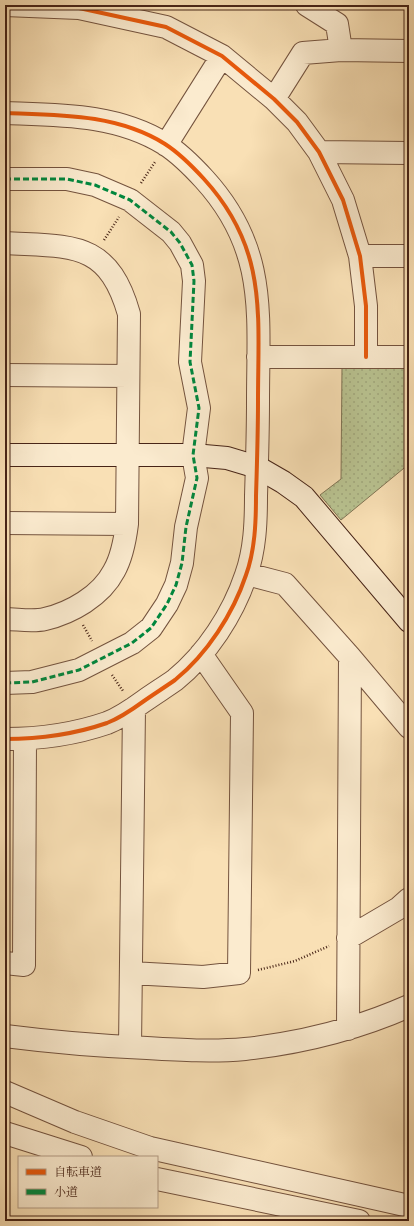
<svg xmlns="http://www.w3.org/2000/svg" width="414" height="1226" font-family="'Old Standard TT','Noto Serif JP',serif">
<style>
.green{fill:url(#green-dots);stroke:#807454}
.lines{fill:none;stroke-linecap:round;stroke-linejoin:round}
.street-casing{stroke:#74533e;stroke-width:24}
.secondary-casing{stroke:#472417;stroke-width:24}
.path{stroke:#472417;stroke-width:2.5;stroke-dasharray:1 2;stroke-linecap:butt}
.street{stroke:#fbebcf;stroke-width:22}
.secondary{stroke:#fbebcf;stroke-width:22}
.quiet{stroke:#00873e;stroke-width:3;stroke-dasharray:6 3;stroke-linecap:butt}
.cycleway-casing{stroke:#fbebcf;stroke-width:6}
.cycleway{stroke:#e8590c;stroke-width:4}
</style>
<defs>
<pattern id="green-dots" width="8" height="8" patternUnits="userSpaceOnUse"><rect width="8" height="8" fill="#b9c391"/><path d="M2 2h.1M6 6h.1" fill="none" stroke="#a0a77c" stroke-width="1.8" stroke-linecap="round"/></pattern>
</defs>
<rect width="100%" height="100%" fill="#f9e0b5"/>
<filter id="stains"><feTurbulence type="fractalNoise" baseFrequency=".005" numOctaves="4"/><feColorMatrix values="0 0 0 0 .2 0 0 0 0 .09 0 0 0 0 .02 0 0 0 .5 -.17"/></filter>
<radialGradient id="worn" r=".72"><stop offset=".6" stop-color="#630" stop-opacity="0"/><stop offset="1" stop-color="#630" stop-opacity=".3"/></radialGradient>
<path class="green" d="M 342,366 L 409,366 L 409,464 L 341,520 L 320,495 L 341,479 Z"/>
<g class="lines">
<defs>
<path id="street" d="M 5,5 L 79,8 L 166,27 L 222,56 L 274,99 L 297,122 L 319,152 L 343,200 L 360,256 L 366,306 L 366,357
M 307,5 L 337,24 L 341,50
M 274,99 L 303,53 L 341,50 L 409,51
M 5,113 C 60,115 117,114 165,144 C 179,153 193,167 204,179 C 268,249 258,314 258,401 C 258,433 257,464 256,496 C 256,522 255,550 246,575 C 233,614 207,654 175,680 C 165,687 154,694 144,701 C 133,709 120,718 107,723 C 75,734 39,739 5,739
M 166,145 L 222,56
M 319,152 L 409,153
M 5,179 L 67,179 L 95,185 L 130,200 L 171,232 L 180,243 L 192,265 L 194,281 L 190,362 L 199,408 L 193,455 L 197,478 L 186,527 L 182,563 L 176,585 L 167,604 L 151,628 L 132,643 L 79,670 L 32,682 L 5,683
M 5,243 C 71,247 108,240 129,314 L 127,524 C 125,540 122,557 114,571 C 101,596 71,613 45,619 C 33,622 17,619 5,619
M 360,256 L 409,256
M 258,357 L 409,357
M 5,375 L 128,376
M 5,523 L 127,524
M 247,574 L 285,584 L 350,657 L 348,1029
M 350,657 L 409,727
M 348,938 L 399,908 L 409,899
M 5,963 L 24,965 L 25,739
M 131,973 L 203,977 L 239,973 L 242,713 L 201,654
M 5,1036 C 52,1042 100,1046 147,1048 C 180,1050 213,1052 245,1049 C 301,1043 357,1029 409,1006
M 130,1047 L 134,708
M 5,1092 L 75,1122 L 150,1148 L 409,1206
M 5,1133 L 81,1157
M 157,1179 L 359,1221"/>
<path id="secondary" d="M 5,455 L 193,455 L 227,458 L 257,467 L 283,482 L 304,497 L 409,621"/>
</defs>
<use href="#street" class="street-casing"/>
<use href="#secondary" class="secondary-casing"/>
<path class="path" d="M 141,183 L 155,162
M 104,240 L 119,217
M 83,625 L 92,641
M 112,675 L 123,691
M 258,970 L 295,961 L 329,946"/>
<use href="#street" class="street"/>
<use href="#secondary" class="secondary"/>
<path class="quiet" d="M 5,179 L 67,179 L 95,185 L 130,200 L 171,232 L 180,243 L 192,265 L 194,281 L 190,362 L 199,408 L 193,455 L 197,478 L 186,527 L 182,563 L 176,585 L 167,604 L 151,628 L 132,643 L 79,670 L 32,682 L 5,683"/>
<defs>
<path id="cycleway" d="M 5,5 L 79,8 L 166,27 L 222,56 L 274,99 L 297,122 L 319,152 L 343,200 L 360,256 L 366,306 L 366,357
M 5,113 C 60,115 117,114 165,144 C 179,153 193,167 204,179 C 268,249 258,314 258,401 C 258,433 257,464 256,496 C 256,522 255,550 246,575 C 233,614 207,654 175,680 C 165,687 154,694 144,701 C 133,709 120,718 107,723 C 75,734 39,739 5,739"/>
</defs>
<use href="#cycleway" class="cycleway-casing"/>
<use href="#cycleway" class="cycleway"/>
</g>
<rect width="414" height="1226" fill="none" stroke="#f9e0b5" stroke-width="20"/>
<rect x="6" y="6" width="402" height="1214" fill="none" stroke="#472417" stroke-width="2"/>
<rect x="10" y="10" width="394" height="1206" fill="none" stroke="#472417"/>
<rect x="18" y="1156" width="140" height="52" fill="#fbebcf" stroke="#b39b85"/>
<rect x="26" y="1169" width="20" height="6" fill="#e8590c" stroke="#b39b85"/>
<text x="54" y="1176" font-size="12" fill="#472417">自転車道</text>
<rect x="26" y="1189" width="20" height="6" fill="#00873e" stroke="#b39b85"/>
<text x="54" y="1196" font-size="12" fill="#472417">小道</text>
<rect width="100%" height="100%" filter="url(#stains)"/>
<rect width="100%" height="100%" fill="url(#worn)"/>
</svg>
